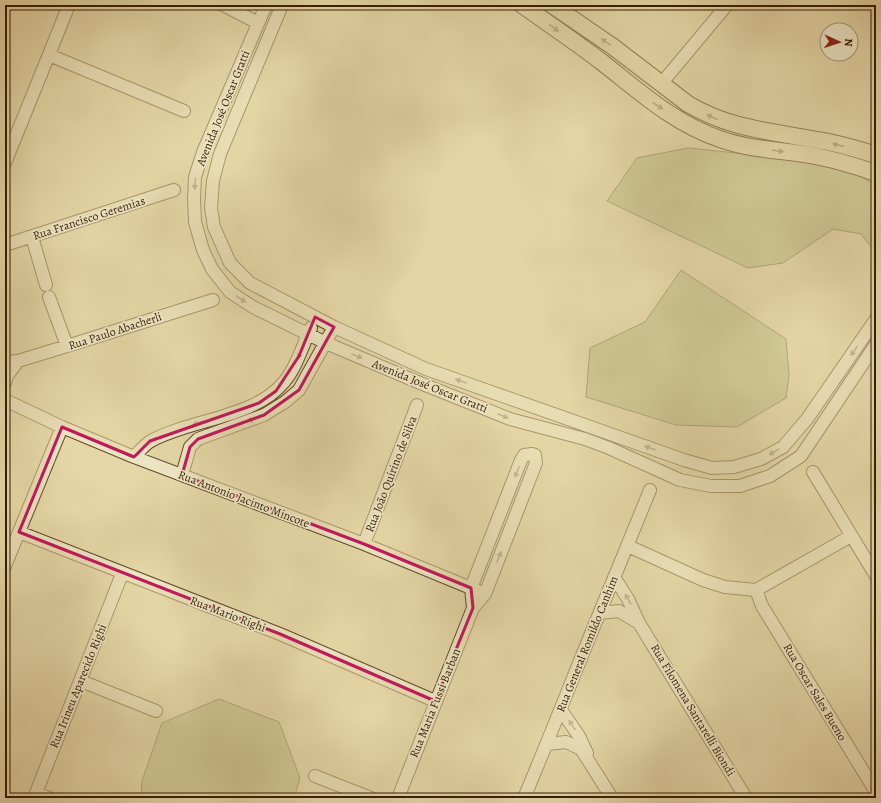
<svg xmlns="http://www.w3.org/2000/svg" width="881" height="803" font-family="Alegreya,serif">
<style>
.green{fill:#babc82;stroke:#786c42}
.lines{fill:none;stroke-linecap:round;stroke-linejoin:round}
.minor-casing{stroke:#624b2a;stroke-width:14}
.major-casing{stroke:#361d01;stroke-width:18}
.minor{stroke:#ede4c4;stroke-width:12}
.major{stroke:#e4d6a5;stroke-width:16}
.oneway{fill:#8d7a53}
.oneway2{fill:#9b8a6c}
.marked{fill:none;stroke:#c2185b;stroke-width:3;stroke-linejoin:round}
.labels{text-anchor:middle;stroke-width:3.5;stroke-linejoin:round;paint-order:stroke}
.street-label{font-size:12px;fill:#361d01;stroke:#ede4c4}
</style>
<rect width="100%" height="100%" fill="#e4d6a5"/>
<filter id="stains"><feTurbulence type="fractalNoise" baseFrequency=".005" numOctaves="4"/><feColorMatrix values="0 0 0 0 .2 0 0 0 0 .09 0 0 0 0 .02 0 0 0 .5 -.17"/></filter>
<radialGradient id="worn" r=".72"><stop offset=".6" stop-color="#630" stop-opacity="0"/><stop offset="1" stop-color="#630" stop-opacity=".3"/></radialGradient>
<path class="green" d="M 688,148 L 841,164 L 876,186 L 876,253 L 861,234 L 833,229 L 783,263 L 748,268 L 607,201 L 637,158 Z
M 681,270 L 786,339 L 789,375 L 786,398 L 737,427 L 676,425 L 586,397 L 590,348 L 645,322 Z
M 219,699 L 279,722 L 300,778 L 294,798 L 141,798 L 142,781 L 162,723 Z"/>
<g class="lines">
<defs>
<path id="minor" d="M 223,5 L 258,23
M 266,5 L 203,152 L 195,177 L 194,199 L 195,222 L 203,250 L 212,269 L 230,292 L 253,307 L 326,343 L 420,383 L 510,419 L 585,439 L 609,448 L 680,480 L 711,486 L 740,486 L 770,476 L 801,456 L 876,344
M 282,5 L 220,154 L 213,181 L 211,208 L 214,227 L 230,263 L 250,283 L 334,327 L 426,369 L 684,460 L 712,468 L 734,467 L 761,459 L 783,447 L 807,419 L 876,319
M 49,55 L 184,111
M 661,84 L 727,5
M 5,163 L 69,5
M 32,237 L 46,285
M 5,245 L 174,190
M 49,297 L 67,346
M 5,362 L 18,361 L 67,346 L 213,300
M 5,383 L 7,376 L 18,361
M 5,400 L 62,427 L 134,457 L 364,544 L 478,591
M 134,457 C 139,452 145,444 151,441 C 191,419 255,418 284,382 C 297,367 302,346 311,328
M 813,472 L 876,576
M 182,475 L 190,447 L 198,439 L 264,415 L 285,402 L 299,390 L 334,327
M 19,532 L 280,634 L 435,701
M 364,544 L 417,405
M 628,546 L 703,580 L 725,587 L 756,590 L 851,536
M 5,566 L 62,427
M 614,577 L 628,599 L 639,623 L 746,798
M 756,590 L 762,606 L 876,792
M 600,613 L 619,611 L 639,623
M 81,681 L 156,711
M 561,710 L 579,736 L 587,753
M 547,744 L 566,742 L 581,749 L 612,798
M 315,776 L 371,798
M 36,793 L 49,798
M 34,798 L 122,574
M 398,798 L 473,608 L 485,594 L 536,463 L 535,455 L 532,454 L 524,455 L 521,460 L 471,588 L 473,608
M 524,798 C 555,725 583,651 614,578 C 626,549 638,520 650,490"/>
<path id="major" d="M 522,5 C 549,24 577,43 603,63 C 640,92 675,124 720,139 C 750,150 783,150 815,156 C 836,160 856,166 876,173
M 552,5 L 612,46 L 688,104 C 730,129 770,131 817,140 C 837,143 857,149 876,155"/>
</defs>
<use href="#minor" class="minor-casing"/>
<use href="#major" class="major-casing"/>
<use href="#minor" class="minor"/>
<use href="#major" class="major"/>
</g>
<defs><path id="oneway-solid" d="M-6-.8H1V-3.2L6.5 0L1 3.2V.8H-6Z"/></defs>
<g class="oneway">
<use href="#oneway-solid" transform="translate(554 28) rotate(37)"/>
<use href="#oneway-solid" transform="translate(606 42) rotate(-146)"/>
<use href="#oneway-solid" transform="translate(658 106) rotate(33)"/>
<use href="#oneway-solid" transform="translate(712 117) rotate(-156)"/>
<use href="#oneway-solid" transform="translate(838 145) rotate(-167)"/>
<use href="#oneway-solid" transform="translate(778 151) rotate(9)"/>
</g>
<g class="oneway2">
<use href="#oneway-solid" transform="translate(195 184) rotate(95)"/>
<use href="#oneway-solid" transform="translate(241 299) rotate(35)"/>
<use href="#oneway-solid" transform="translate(854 351) rotate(124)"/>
<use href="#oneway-solid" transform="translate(300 353) rotate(114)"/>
<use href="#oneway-solid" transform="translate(357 356) rotate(23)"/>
<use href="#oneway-solid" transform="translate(461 381) rotate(-160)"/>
<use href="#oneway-solid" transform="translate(503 416) rotate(22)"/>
<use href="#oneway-solid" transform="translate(249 421) rotate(-19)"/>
<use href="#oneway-solid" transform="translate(198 423) rotate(161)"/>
<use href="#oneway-solid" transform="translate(650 448) rotate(-160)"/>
<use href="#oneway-solid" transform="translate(774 452) rotate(150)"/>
<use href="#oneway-solid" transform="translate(517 472) rotate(112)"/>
<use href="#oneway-solid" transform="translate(499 557) rotate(-69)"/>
<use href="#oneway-solid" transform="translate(628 599) rotate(-119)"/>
<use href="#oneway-solid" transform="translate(572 725) rotate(-124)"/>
</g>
<path d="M0 0H881V803H0ZM 315,317 L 334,327 L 299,390 L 264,415 L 198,439 L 190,447 L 182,475 L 364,544 L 471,588 L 473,608 L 435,701 L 280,634 L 19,532 L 62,427 L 134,457 L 150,441 L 259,403 L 276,391 L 299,356 Z" fill="#e4d6a5" fill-opacity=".55" fill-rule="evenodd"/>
<path class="marked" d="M 315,317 L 334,327 L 299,390 L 264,415 L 198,439 L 190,447 L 182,475 L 364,544 L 471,588 L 473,608 L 435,701 L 280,634 L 19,532 L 62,427 L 134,457 L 150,441 L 259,403 L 276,391 L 299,356 Z"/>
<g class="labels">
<g class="street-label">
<text transform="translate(223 108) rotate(-68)" y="4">Avenida José Oscar Gratti</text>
<text transform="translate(89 218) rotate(-18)" y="4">Rua Francisco Geremias</text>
<text transform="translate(115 331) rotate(-18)" y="4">Rua Paulo Abacherli</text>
<text transform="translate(430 386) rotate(22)" y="4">Avenida José Oscar Gratti</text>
<text transform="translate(391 474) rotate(-69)" y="4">Rua João Quirino de Silva</text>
<text transform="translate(244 499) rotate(21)" y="4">Rua Antonio Jacinto Mincote</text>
<text transform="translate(228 614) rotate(21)" y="4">Rua Mario Righi</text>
<text transform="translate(587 644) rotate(-68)" y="4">Rua General Romildo Canhim</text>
<text transform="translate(78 686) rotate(-68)" y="4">Rua Irineu Aparecido Righi</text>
<text transform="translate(815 692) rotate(59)" y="4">Rua Oscar Sales Bueno</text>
<text transform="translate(435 703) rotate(-68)" y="4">Rua Maria Fussi Barban</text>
<text transform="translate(693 710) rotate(59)" y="4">Rua Filomena Santarelli Biondi</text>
</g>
</g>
<rect width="881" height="803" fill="none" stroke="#e4d6a5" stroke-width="20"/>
<rect x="6" y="6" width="869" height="791" fill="none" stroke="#361d01" stroke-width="2"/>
<rect x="10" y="10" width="861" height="783" fill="none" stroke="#361d01"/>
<g transform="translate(839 42) rotate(93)"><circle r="19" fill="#ede4c4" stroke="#a49476"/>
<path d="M0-3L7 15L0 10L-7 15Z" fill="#8f2418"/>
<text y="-6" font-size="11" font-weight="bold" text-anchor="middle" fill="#361d01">N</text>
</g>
<rect width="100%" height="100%" filter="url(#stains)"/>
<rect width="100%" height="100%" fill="url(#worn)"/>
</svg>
